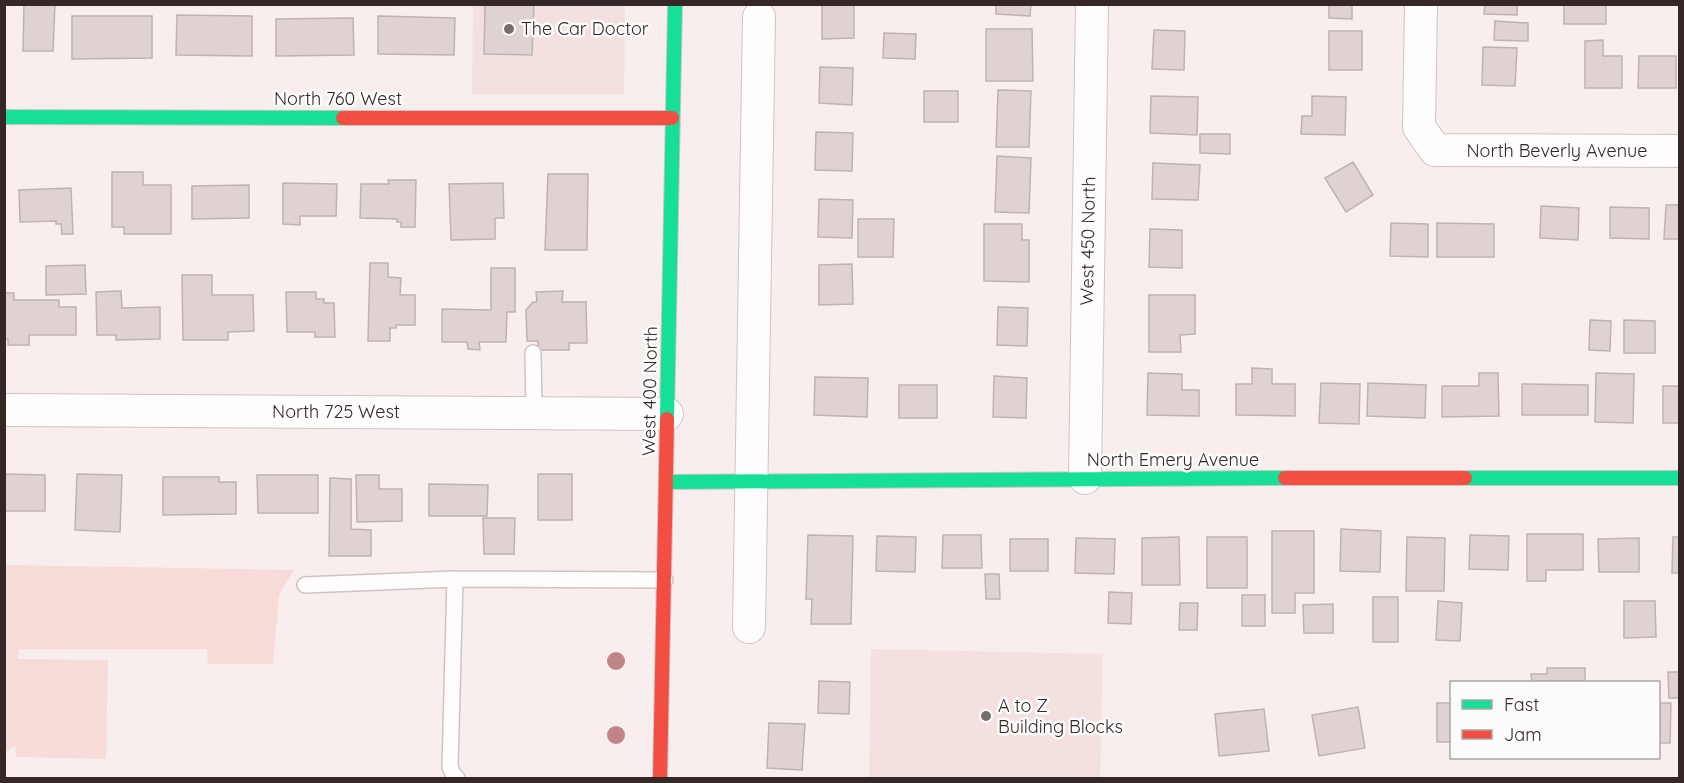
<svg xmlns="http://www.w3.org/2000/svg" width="1684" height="783" font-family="Quicksand,sans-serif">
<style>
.built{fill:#f4e0df}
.green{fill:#f6dbd9}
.building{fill:#ded3d2;stroke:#beb3b2;stroke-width:1.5}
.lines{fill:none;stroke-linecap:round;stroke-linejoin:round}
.lane-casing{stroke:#cfc4c3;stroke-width:18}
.street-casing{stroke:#cfc4c3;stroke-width:34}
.fast-casing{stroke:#cfc4c3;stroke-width:16}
.jam-casing{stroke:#cfc4c3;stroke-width:16}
.lane{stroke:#fefcfc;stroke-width:15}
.street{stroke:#fefcfc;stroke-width:32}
.fast{stroke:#16e098;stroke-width:14}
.jam{stroke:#f24e42;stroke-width:14}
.tree{fill:#c18486}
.poi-dot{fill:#796d6c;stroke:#fcfcfc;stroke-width:2}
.labels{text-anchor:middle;stroke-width:5;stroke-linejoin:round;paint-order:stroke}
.poi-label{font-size:18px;fill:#352726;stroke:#fcfcfc;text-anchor:start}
.street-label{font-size:18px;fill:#352726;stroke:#fcfcfc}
</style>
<rect width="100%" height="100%" fill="#f7eeed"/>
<path class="built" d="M 473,5 L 625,5 L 624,94 L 472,94 Z
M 871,649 L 1103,654 L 1100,778 L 869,778 Z"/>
<path class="green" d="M 5,565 L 294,570 L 279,595 L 273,664 L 208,664 L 207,649 L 19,649 L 18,659 L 108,660 L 106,759 L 16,757 L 15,746 L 5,752 Z"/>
<path class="building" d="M 24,4 L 55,4 L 53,51 L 23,51 Z
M 485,4 L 534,4 L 532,55 L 484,54 Z
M 822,4 L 854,4 L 854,38 L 822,39 Z
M 996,4 L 1031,4 L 1030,16 L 996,14 Z
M 1329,4 L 1352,4 L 1352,19 L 1329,18 Z
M 1485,4 L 1517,4 L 1517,15 L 1484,14 Z
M 1564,4 L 1606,4 L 1606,24 L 1564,24 Z
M 177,15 L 252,16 L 252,56 L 176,55 Z
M 72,16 L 152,16 L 152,58 L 72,59 Z
M 378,16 L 455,18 L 454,55 L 378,54 Z
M 353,18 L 354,55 L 276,56 L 276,19 Z
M 1495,21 L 1528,23 L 1528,41 L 1494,40 Z
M 986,29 L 1032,29 L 1033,81 L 986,81 Z
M 1154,30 L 1185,31 L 1184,70 L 1152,69 Z
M 1329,31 L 1362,31 L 1362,70 L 1329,70 Z
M 884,33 L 916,34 L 915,59 L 883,58 Z
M 1603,40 L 1603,56 L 1622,56 L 1622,88 L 1585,88 L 1585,41 Z
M 1483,47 L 1517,48 L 1515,86 L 1482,85 Z
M 1639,56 L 1676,56 L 1676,88 L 1638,88 Z
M 820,67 L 853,68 L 852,105 L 819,103 Z
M 998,90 L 1031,91 L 1029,147 L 996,147 Z
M 924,91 L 958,91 L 958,122 L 924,122 Z
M 1151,96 L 1198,97 L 1197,135 L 1150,133 Z
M 1312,96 L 1346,97 L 1345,135 L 1301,134 L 1302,116 L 1312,116 Z
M 816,132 L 853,133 L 852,171 L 815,170 Z
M 1200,134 L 1230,134 L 1230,154 L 1200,153 Z
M 997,156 L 1031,158 L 1029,213 L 995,212 Z
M 1353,162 L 1373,195 L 1346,212 L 1325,178 Z
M 1153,163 L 1200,165 L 1198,200 L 1152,199 Z
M 112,172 L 143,172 L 143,185 L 171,185 L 171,234 L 124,234 L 124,227 L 112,227 Z
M 548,174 L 588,174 L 587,250 L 545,250 Z
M 388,180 L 416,180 L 415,227 L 401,227 L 401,222 L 397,222 L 397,219 L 360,218 L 361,184 L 389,184 Z
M 283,183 L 337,184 L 336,216 L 300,216 L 300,225 L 283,224 Z
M 503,183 L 504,218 L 495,218 L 495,239 L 451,240 L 449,184 Z
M 249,185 L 249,218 L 192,219 L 192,186 Z
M 71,188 L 73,234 L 62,234 L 61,224 L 56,224 L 56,221 L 20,222 L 19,190 Z
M 819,199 L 853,200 L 852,238 L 818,237 Z
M 1666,205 L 1680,205 L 1680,239 L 1664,239 Z
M 1541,206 L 1579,208 L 1578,240 L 1540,238 Z
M 1610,207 L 1649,208 L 1649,239 L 1610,238 Z
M 858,219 L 894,219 L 893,257 L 858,257 Z
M 1391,223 L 1428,224 L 1428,257 L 1390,256 Z
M 1437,223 L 1494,224 L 1494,257 L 1437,257 Z
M 984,224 L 1022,224 L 1022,240 L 1029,240 L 1029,282 L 984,281 Z
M 1150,229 L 1182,230 L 1182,268 L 1149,267 Z
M 370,263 L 388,263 L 388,277 L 401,278 L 400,295 L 415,295 L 415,325 L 396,325 L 396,328 L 390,328 L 390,341 L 368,341 Z
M 852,264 L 853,304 L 819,305 L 819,265 Z
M 85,265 L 86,294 L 46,295 L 46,266 Z
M 491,268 L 515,268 L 515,312 L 507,312 L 506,342 L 479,342 L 480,350 L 468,349 L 467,342 L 442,342 L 442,309 L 491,310 Z
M 182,275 L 212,275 L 212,295 L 253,295 L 254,331 L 228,332 L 228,340 L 183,340 Z
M 121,291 L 122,308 L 160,307 L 160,339 L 116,340 L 116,335 L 97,335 L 96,292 Z
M 563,291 L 562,302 L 586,302 L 587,343 L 569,343 L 569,350 L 538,350 L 538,341 L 527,341 L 526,310 L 533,302 L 537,302 L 536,292 Z
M 286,292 L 316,292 L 316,299 L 324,299 L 324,303 L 334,303 L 335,337 L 315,337 L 315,332 L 287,332 Z
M 4,293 L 14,293 L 14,300 L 59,300 L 59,307 L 76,307 L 76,335 L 29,335 L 29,345 L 8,345 L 8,339 L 4,339 Z
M 1149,295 L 1195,295 L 1195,334 L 1180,335 L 1181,352 L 1149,352 Z
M 998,307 L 1028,308 L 1027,346 L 997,345 Z
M 1590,320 L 1611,321 L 1610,351 L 1589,350 Z
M 1624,320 L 1655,321 L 1655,353 L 1624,353 Z
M 1252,368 L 1272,369 L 1272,384 L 1295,384 L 1295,416 L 1236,415 L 1236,384 L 1252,384 Z
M 1148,373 L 1182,374 L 1182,390 L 1199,390 L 1199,416 L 1147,415 Z
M 1479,373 L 1498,373 L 1499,416 L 1442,417 L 1442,386 L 1479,386 Z
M 1596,373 L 1634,374 L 1633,423 L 1595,422 Z
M 994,376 L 1027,378 L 1026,418 L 993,417 Z
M 815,377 L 868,378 L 867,417 L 814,415 Z
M 1321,383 L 1360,384 L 1359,424 L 1319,423 Z
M 1368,383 L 1426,385 L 1425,418 L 1367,416 Z
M 1522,384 L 1588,385 L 1588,415 L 1522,415 Z
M 899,385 L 937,385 L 937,418 L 899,418 Z
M 1663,386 L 1680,386 L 1680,423 L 1663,423 Z
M 4,474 L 45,475 L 45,511 L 4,511 Z
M 77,474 L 122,475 L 120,532 L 75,530 Z
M 538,474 L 572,474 L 572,520 L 538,520 Z
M 257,475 L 318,475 L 318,513 L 258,513 Z
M 356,475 L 379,475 L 379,489 L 402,489 L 402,521 L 357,522 Z
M 163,477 L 219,477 L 219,482 L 236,482 L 236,514 L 163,515 Z
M 330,478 L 351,479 L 351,529 L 371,530 L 371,556 L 329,556 Z
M 429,484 L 488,485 L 487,516 L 429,516 Z
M 483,518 L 515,518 L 514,554 L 484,554 Z
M 1341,529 L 1381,531 L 1380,572 L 1340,571 Z
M 1272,531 L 1314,531 L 1314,593 L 1295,593 L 1295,613 L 1272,613 Z
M 1527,534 L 1583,534 L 1583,570 L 1546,570 L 1546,581 L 1527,581 Z
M 808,535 L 853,536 L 851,624 L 811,624 L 812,599 L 806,599 Z
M 943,535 L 981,535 L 982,568 L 942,568 Z
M 1470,535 L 1509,536 L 1508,570 L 1469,569 Z
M 877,536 L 916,537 L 915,572 L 876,571 Z
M 1179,537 L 1180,585 L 1142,585 L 1142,538 Z
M 1207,537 L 1247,537 L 1247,588 L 1207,588 Z
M 1407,537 L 1445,538 L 1444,591 L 1406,591 Z
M 1673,537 L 1680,537 L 1680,573 L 1672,573 Z
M 1076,538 L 1115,539 L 1114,574 L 1075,573 Z
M 1639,538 L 1639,572 L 1599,572 L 1598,539 Z
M 1010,539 L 1048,539 L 1048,571 L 1010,571 Z
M 985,574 L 999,574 L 1000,599 L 986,599 Z
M 1109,592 L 1132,593 L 1131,624 L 1108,623 Z
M 1242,595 L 1265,595 L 1265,626 L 1242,626 Z
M 1373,597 L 1398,597 L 1398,642 L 1373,642 Z
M 1438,601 L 1462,603 L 1460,641 L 1436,640 Z
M 1624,601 L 1655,601 L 1656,637 L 1624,638 Z
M 1180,603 L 1198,603 L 1197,630 L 1179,630 Z
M 1333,604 L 1333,633 L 1304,633 L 1303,605 Z
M 1547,668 L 1585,668 L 1585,682 L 1532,682 L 1531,674 L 1547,674 Z
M 1668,672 L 1680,672 L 1680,698 L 1669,698 Z
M 819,681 L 850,682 L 849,714 L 818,713 Z
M 1437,703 L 1452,703 L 1452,742 L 1437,742 Z
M 1658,703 L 1671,703 L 1670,743 L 1658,743 Z
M 1358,707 L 1365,748 L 1319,756 L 1312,715 Z
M 1264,709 L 1269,751 L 1219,756 L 1215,714 Z
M 769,723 L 805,724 L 802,770 L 767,768 Z"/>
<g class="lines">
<defs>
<path id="lane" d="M 533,353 L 534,413
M 305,585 L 455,579
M 457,778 L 453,774 L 450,767 L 455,579 L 665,580"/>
<path id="street" d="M 1421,4 L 1419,127 L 1435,150 L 1680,151
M 4,410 L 667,414
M 1085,478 L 1092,4
M 749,627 L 759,17"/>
<path id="fast" d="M 4,117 L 343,118
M 667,419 L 675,4
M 1465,478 L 1680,478
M 666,482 L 1285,478"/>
<path id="jam" d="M 343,118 L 672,118
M 1285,478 L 1465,478
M 660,778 L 667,419"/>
</defs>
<use href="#lane" class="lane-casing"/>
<use href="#street" class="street-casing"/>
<use href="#fast" class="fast-casing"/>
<use href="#jam" class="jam-casing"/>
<use href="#lane" class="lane"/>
<use href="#street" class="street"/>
<use href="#fast" class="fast"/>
<use href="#jam" class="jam"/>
</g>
<g class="tree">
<circle cx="616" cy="661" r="9"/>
<circle cx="616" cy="735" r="9"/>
</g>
<g class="poi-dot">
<circle cx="509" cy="29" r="6"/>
<circle cx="986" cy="716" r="6"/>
</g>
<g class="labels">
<g class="poi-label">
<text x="521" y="35">The Car Doctor</text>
<text x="998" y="712">A to Z<tspan x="998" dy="21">Building Blocks</tspan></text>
</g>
<g class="street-label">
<text x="338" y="105">North 760 West</text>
<text x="1557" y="157">North Beverly Avenue</text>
<text transform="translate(1088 241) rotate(-89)" y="6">West 450 North</text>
<text transform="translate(650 391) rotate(-89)" y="6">West 400 North</text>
<text x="336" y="418">North 725 West</text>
<text x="1173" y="466">North Emery Avenue</text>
</g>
</g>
<rect width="1684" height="783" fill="none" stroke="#352726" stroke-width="12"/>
<rect x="1450" y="681" width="210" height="78" fill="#fcfcfc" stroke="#aca7a6" stroke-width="1.5"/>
<rect x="1462" y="700" width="30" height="9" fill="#16e098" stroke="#aca7a6" stroke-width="1.5"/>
<text x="1504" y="711" font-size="18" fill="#352726">Fast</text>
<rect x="1462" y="730" width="30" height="9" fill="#f24e42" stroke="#aca7a6" stroke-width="1.5"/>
<text x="1504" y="741" font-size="18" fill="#352726">Jam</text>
</svg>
